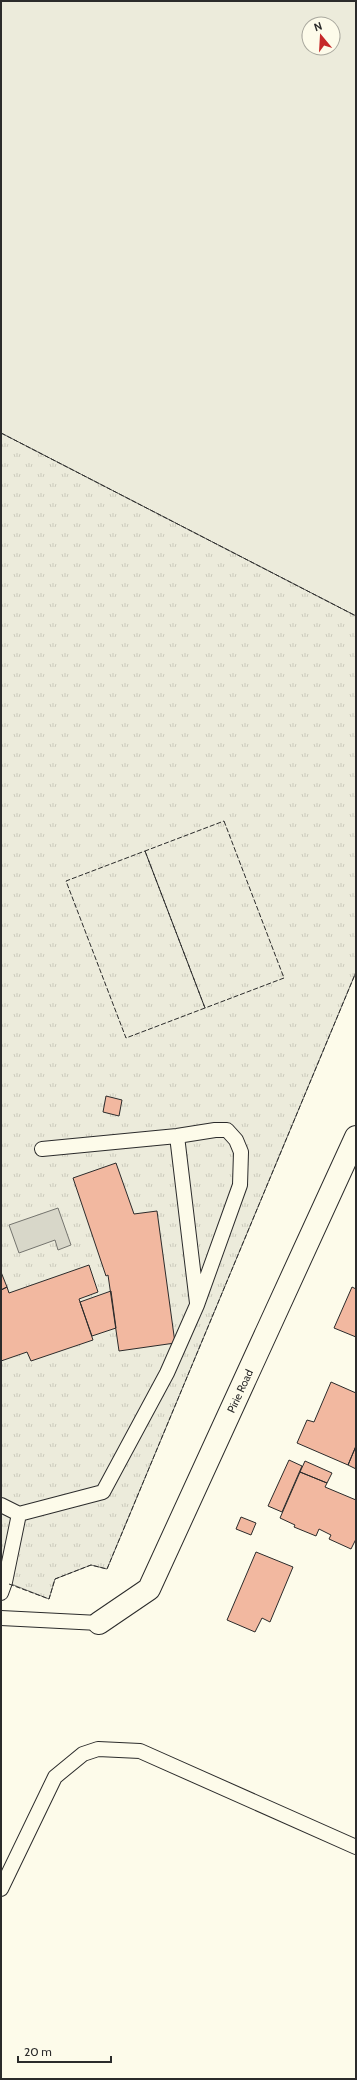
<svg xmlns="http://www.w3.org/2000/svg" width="357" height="2080" font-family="Cabin,sans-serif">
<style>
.grass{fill:#ecebdb;stroke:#74746e;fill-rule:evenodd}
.park{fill:url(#park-tufts);stroke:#74746e}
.water{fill:#d8d7c9;stroke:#74746e}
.building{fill:#f2b8a0;stroke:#2b2b2b}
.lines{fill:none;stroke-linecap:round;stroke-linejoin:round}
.service-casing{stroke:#2b2b2b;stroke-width:16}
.minor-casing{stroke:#2b2b2b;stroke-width:24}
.service{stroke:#fdfbea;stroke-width:14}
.minor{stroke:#fdfbea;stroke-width:22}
.fence{stroke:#2b2b2b;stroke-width:1;stroke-dasharray:5 2;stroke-linecap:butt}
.labels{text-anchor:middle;stroke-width:3;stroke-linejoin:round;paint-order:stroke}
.street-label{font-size:11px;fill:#2b2b2b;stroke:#fdfbea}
</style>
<defs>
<pattern id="park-tufts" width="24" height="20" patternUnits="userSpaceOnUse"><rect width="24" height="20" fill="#ecebdb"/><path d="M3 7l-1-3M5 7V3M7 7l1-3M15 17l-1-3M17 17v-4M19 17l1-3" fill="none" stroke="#cbcabc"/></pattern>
</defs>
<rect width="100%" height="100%" fill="#fdfbea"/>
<path class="grass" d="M 1,1 L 356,1 L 356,616 L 1,433 ZM 309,24 L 333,24 L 333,48 L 309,48 Z"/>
<path class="park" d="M 1,433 L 356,616 L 356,972 L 107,1569 L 91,1565 L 55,1579 L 49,1599 L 1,1580 Z"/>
<path class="water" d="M 58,1208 L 71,1245 L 58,1250 L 55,1240 L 19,1253 L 9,1225 Z"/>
<path class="building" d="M 106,1096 L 122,1100 L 119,1116 L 103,1112 Z
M 116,1163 L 134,1214 L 157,1211 L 175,1343 L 119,1351 L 108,1275 L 106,1276 L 73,1178 Z
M 89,1265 L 98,1292 L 79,1299 L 93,1340 L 31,1361 L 27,1352 L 1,1361 L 1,1290 L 7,1287 L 9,1293 Z
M 1,1272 L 7,1287 L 1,1290 Z
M 352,1287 L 356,1289 L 356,1337 L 334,1328 Z
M 111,1291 L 116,1328 L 92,1336 L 80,1302 Z
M 331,1382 L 356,1393 L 356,1446 L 348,1465 L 297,1443 L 307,1420 L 314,1422 Z
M 356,1446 L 356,1469 L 348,1465 Z
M 289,1460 L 302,1466 L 282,1512 L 268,1506 Z
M 305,1461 L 332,1473 L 327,1483 L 300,1472 Z
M 300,1472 L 327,1483 L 325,1487 L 356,1500 L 356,1539 L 351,1549 L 329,1539 L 331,1535 L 319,1529 L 316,1536 L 294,1527 L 295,1525 L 280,1518 Z
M 241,1517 L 256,1523 L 251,1535 L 236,1529 Z
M 256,1552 L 293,1567 L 270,1622 L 262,1618 L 255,1632 L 227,1620 Z"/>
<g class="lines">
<defs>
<path id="service" d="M 177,1136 L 197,1303
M 1,1505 L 19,1514 L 5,1582 L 1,1593
M 19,1514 L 103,1492 L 167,1373 L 197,1305 L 240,1185 L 241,1152 L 236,1140 L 227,1130 L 215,1130 L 177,1136 L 42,1149
M 1,1618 L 99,1623
M 1,1889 L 55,1777 L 83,1754 L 98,1749 L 140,1751 L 356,1847"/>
<path id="minor" d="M 99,1623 L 149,1589 L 356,1137"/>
</defs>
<use href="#service" class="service-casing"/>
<use href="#minor" class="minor-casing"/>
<use href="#service" class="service"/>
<use href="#minor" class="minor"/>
<path class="fence" d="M 1,433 L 356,616
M 224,821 L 284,978 L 205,1008 L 145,851 Z
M 145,851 L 205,1008 L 126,1038 L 66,881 Z
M 9,1584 L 49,1599 L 55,1579 L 91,1565 L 107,1569 L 356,972"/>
</g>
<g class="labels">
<g class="street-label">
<text transform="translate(240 1391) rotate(-65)" y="4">Pirie Road</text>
</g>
</g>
<rect width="357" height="2080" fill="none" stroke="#2b2b2b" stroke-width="4"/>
<g transform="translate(321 36) rotate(342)"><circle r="19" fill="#fdfbea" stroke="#a9a89e"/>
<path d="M0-3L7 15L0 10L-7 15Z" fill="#c62828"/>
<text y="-6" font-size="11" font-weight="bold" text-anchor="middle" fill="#2b2b2b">N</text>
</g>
<path d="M18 2056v6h93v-6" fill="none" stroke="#2b2b2b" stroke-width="2"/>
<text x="24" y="2056" font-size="12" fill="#2b2b2b" stroke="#fdfbea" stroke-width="3" paint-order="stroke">20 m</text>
</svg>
